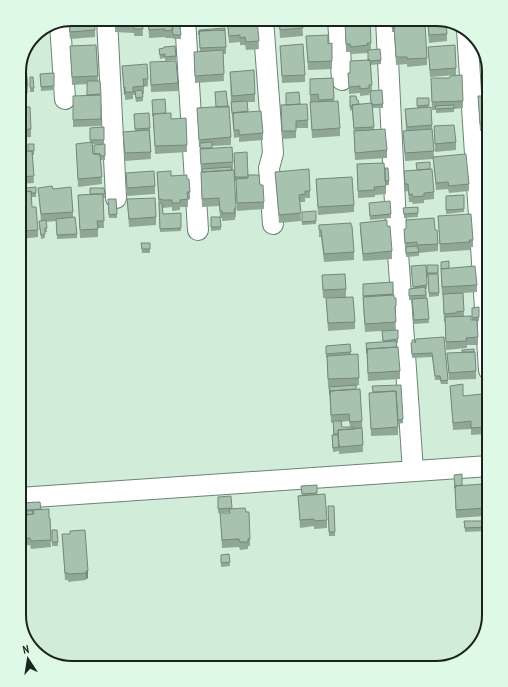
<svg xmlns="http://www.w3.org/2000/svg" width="508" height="687" font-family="'PT Sans Narrow',sans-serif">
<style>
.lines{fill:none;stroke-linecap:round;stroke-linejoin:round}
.minor-casing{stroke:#6b8473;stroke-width:22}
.minor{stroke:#fff;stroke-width:20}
.wall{fill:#90a796;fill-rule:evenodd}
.shaded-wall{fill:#75887a}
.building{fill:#a7c2af;stroke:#75887a}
.rim{fill:none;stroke:#1a241d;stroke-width:2}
</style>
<rect width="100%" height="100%" fill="#d1ecd9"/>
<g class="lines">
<defs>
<path id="minor" d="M 107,19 L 116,198
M 185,19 L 198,230
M 263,19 L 273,153 L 269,168 L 273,224
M 338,19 L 342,80
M 386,19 L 396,224 L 413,471
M 60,23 L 65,99
M 467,30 L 489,370
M 19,498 L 489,466"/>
</defs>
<use href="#minor" class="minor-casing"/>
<use href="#minor" class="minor"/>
</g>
<path class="wall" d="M 72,19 L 95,30 L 95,37 L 70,39 L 68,20 Z
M 115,19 L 142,19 L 143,36 L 134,36 L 134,33 L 115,32 Z
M 148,19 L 180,19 L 181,39 L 173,39 L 173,38 L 165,38 L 165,37 L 149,38 Z
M 192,19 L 224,19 L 224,22 L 211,23 L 211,26 L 192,27 Z
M 227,19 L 257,19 L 259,49 L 246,50 L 245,45 L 240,45 L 240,42 L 229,43 Z
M 279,19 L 302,19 L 303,36 L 280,38 Z
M 378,19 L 378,24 L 370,25 L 371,50 L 381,60 L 381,64 L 371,65 L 372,91 L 383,104 L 383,108 L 372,108 L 374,130 L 387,150 L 387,158 L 355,160 L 354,136 L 352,110 L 350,111 L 350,96 L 357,100 L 359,104 L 371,103 L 370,93 L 369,93 L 369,95 L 360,96 L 360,93 L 349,94 L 348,73 L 350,73 L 350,61 L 368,60 L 368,53 L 351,54 L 350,52 L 346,52 L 345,21 Z
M 392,19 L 404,26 L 427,58 L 427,65 L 407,67 L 407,64 L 396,65 L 394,32 L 392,32 Z
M 427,19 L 440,19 L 447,34 L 447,41 L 429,43 Z
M 199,30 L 226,47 L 226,54 L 223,54 L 224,81 L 195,83 L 194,52 L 200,52 Z
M 306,36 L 328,44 L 332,61 L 332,69 L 308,70 Z
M 474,37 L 482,45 L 483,50 L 475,50 Z
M 96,45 L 98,81 L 101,94 L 101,126 L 73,127 L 73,104 L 87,96 L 87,84 L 72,85 L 70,46 Z
M 280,46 L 305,75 L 305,82 L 282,83 Z
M 428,47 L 456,68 L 456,75 L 430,77 Z
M 159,49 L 176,56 L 176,60 L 165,61 L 165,58 L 160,59 Z
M 27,54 L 27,67 L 24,68 L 28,86 L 28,93 L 19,94 L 19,68 Z
M 482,59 L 489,72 L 489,89 L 483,89 Z
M 150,62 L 178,83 L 178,91 L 151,92 Z
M 122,66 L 148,79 L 148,86 L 144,87 L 144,94 L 143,94 L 143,101 L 136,102 L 135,95 L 133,95 L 133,99 L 125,100 L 125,95 L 124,95 Z
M 230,72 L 255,94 L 255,102 L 247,102 L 248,112 L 263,133 L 263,140 L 239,142 L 239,137 L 234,138 L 231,106 Z
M 54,73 L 54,90 L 41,91 L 40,74 Z
M 30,77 L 34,88 L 34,92 L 30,92 Z
M 333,78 L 334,101 L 340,128 L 340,136 L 312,138 L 310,102 L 318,102 L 310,102 L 310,79 Z
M 431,78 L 463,101 L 463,108 L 454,109 L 454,112 L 436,113 L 436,110 L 432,110 Z
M 215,92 L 231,137 L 231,145 L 212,146 L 212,148 L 233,162 L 233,169 L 232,170 L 236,209 L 236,217 L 235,217 L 235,220 L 222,221 L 222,218 L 220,218 L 221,230 L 211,231 L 211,217 L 220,217 L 219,206 L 202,207 L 201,179 L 201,172 L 202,171 L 201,171 L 200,156 L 200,147 L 199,147 L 197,108 L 216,107 Z
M 478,96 L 489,96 L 489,130 L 480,131 Z
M 417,98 L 429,98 L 429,107 L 432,125 L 434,157 L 469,184 L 469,191 L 449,193 L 448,189 L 436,190 L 433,159 L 405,161 L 403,131 L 406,131 L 405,109 L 417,108 Z
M 152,100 L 171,119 L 187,145 L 187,152 L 155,154 Z
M 300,104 L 308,120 L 308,128 L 296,128 L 296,138 L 282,139 L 281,105 Z
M 19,107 L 31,129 L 31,137 L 19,138 Z
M 134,114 L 150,128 L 151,159 L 125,161 L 123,132 L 135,131 Z
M 434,126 L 456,142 L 456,150 L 435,152 Z
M 104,127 L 104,144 L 93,144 L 93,154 L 105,156 L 105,160 L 101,160 L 102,184 L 78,187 L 76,144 L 90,143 L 90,128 Z
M 489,145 L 489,179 L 485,179 L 484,155 L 482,156 L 482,146 Z
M 34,151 L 34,155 L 32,155 L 34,183 L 20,184 L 19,181 L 19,152 Z
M 234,153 L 248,175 L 260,185 L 264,202 L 264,209 L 237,211 L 236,181 L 235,181 Z
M 357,164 L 385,168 L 389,181 L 389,185 L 386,185 L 386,194 L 375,195 L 375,197 L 358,198 Z
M 430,169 L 434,192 L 434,199 L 424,200 L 424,203 L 413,204 L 412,202 L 409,202 L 408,191 L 405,192 L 404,171 Z
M 157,172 L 187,179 L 190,192 L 190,199 L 188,200 L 188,207 L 180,207 L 180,210 L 172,211 L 172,207 L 163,208 L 163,214 L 181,213 L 181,231 L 160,232 Z
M 275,172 L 310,191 L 310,198 L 305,198 L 305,202 L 300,202 L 301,221 L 279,223 Z
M 126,173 L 155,186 L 155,194 L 127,196 Z
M 316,179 L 354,205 L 354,212 L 318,215 Z
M 489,179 L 489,206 L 486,207 L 484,180 Z
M 38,188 L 53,189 L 73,212 L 73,218 L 77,234 L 77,238 L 57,239 L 56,221 L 46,222 L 47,232 L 45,232 L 45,238 L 41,239 L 39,225 L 39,221 L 41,221 Z
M 104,188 L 105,198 L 103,198 L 104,228 L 98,228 L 98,237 L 80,238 L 78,195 L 90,194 Z
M 19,192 L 36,193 L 36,197 L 31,197 L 32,207 L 38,230 L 38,237 L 19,239 Z
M 464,195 L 464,212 L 446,214 L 446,196 Z
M 127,199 L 156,217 L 156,225 L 129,227 Z
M 390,201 L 391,218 L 370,220 L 369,206 Z
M 108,203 L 117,214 L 117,218 L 109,218 Z
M 418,207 L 418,217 L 404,218 L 403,208 Z
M 302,212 L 316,221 L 316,224 L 302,225 Z
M 438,216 L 473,240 L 473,247 L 470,247 L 470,250 L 440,252 Z
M 406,220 L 435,230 L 438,244 L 438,251 L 419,253 L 419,256 L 406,257 L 404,237 L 404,229 L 406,229 Z
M 360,223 L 387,226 L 392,251 L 392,259 L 363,261 L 360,230 Z
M 319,225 L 354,252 L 354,260 L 324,262 L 321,237 L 319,237 Z
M 141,243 L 150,243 L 150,253 L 142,253 Z
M 441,262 L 449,268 L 477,285 L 477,292 L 463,293 L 464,316 L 471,320 L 472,320 L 472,308 L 479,307 L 479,321 L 478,321 L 478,345 L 467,345 L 467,348 L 446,350 L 445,322 L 444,322 L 443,295 L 442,295 L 441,276 Z
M 427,265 L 438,265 L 439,296 L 429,297 L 428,277 L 427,277 Z
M 411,266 L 427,285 L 427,289 L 426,289 L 429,323 L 414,324 L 412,300 L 409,300 L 409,293 L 413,289 Z
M 322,275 L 346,289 L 346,297 L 323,298 Z
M 393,282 L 394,298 L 396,298 L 396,313 L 395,313 L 396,330 L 365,332 L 363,305 L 363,284 Z
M 326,298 L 355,322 L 355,329 L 328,331 Z
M 382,331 L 398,339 L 398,343 L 396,343 L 397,347 L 400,371 L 400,379 L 368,381 L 366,343 L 383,342 Z
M 444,337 L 448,384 L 441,384 L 440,380 L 435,380 L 432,357 L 412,358 L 411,347 L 415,343 Z
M 350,344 L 351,354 L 359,378 L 359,385 L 356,386 L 356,389 L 362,421 L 363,452 L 339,454 L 339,451 L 333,452 L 332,439 L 332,435 L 333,435 L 333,422 L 331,423 L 329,387 L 352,386 L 328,387 L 327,358 L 326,358 L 326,346 ZM 349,421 L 350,427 L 342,427 L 341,422 Z
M 447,353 L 476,371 L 476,379 L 449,380 Z
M 450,386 L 463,396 L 484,427 L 484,434 L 471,435 L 471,429 L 453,430 Z
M 369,393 L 403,419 L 403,423 L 398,424 L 398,435 L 371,436 Z
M 454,475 L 462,485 L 485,508 L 485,516 L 456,518 Z
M 317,485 L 317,494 L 327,520 L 327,528 L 314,529 L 314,526 L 300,528 L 298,496 L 302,495 L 301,486 Z
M 218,497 L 232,509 L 250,539 L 250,546 L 248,546 L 248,549 L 240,550 L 239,547 L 222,548 L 220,513 L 229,513 L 229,512 L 218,513 Z
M 40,502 L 41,510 L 49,518 L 50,518 L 51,547 L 31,549 L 30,545 L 20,546 L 19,535 L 19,503 Z
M 328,506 L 334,506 L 335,536 L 329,536 Z
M 464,521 L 485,521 L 486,531 L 465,532 Z
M 70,531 L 88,578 L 86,579 L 86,580 L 68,582 L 68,580 L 65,580 L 62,534 L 70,534 Z
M 52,534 L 58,542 L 58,546 L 52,546 Z
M 229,554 L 230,566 L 221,567 L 221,555 Z"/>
<path class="shaded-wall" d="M 125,87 L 125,95 L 124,95 L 124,88 Z
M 86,571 L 88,571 L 88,578 L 86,579 Z"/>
<path class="building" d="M 72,19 L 94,19 L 95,30 L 70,32 L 69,20 Z
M 115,19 L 142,19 L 143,29 L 134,29 L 134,25 L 115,24 Z
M 148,19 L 180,19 L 180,22 L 172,23 L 173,30 L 165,31 L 165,29 L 149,30 Z
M 227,19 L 257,19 L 259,41 L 246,42 L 245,37 L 240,38 L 240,35 L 229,36 Z
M 279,19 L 302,19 L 303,28 L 280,30 Z
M 366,19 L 378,19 L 378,20 L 370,21 L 370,19 Z
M 370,19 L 371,43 L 367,43 L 368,45 L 351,47 L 350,44 L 346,44 L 345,21 Z
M 392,19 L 404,19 L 404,26 L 394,26 L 394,28 L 392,28 Z
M 428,19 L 440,19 L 446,21 L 447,34 L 429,35 Z
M 425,24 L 427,58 L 407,59 L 407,57 L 396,57 L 394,26 Z
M 172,26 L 180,26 L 181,35 L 173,35 Z
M 225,28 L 225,30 L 199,31 L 199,35 L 199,30 Z
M 225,30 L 226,47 L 200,48 L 199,31 Z
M 328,35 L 328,44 L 332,43 L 332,61 L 308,62 L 306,36 Z
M 475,38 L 479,42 L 475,43 Z
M 303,44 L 305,75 L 282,76 L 280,46 Z
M 96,45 L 98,76 L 72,77 L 70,46 Z
M 455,45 L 456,68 L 430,70 L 428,47 Z
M 175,46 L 176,56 L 165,57 L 165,54 L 160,55 L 159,49 L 164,48 L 164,47 Z
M 380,49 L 381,60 L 370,61 L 370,60 L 368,60 L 368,50 Z
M 223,50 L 224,74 L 195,76 L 194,52 Z
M 26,54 L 27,64 L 21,64 Z
M 482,59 L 486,59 L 489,72 L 489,82 L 483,82 Z
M 370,60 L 372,85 L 369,85 L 369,88 L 360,89 L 360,86 L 349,87 L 348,73 L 350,73 L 350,61 Z
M 176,61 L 178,83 L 151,85 L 150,62 Z
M 24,63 L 24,68 L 26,68 L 28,86 L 19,86 L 19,68 L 21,64 Z
M 147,64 L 148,79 L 143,79 L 144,86 L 133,87 L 133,92 L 125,92 L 125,87 L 124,88 L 122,66 Z
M 254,70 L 255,94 L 232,96 L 230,72 Z
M 54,73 L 54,86 L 41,87 L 40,74 Z
M 462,75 L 463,101 L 432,102 L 431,78 L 450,78 L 450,76 Z
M 30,77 L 33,77 L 34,88 L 30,88 Z
M 333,78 L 334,99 L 319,100 L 318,94 L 310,95 L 310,79 Z
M 87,81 L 100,81 L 101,94 L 87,95 Z
M 142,90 L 143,97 L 136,98 L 135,91 Z
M 382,90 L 383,104 L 372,105 L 372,103 L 371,103 L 370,91 Z
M 226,91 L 228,107 L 216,107 L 215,92 Z
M 299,92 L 300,104 L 286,105 L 286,93 Z
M 101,95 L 101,119 L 73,120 L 73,96 Z
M 350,96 L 356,96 L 357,100 L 358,100 L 359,104 L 352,105 L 352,107 L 350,107 Z
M 478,96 L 489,96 L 489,123 L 480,124 Z
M 417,98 L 429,98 L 429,105 L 417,106 Z
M 165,99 L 166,113 L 153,114 L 153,116 L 152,100 Z
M 247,101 L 248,111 L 232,113 L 231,102 Z
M 338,101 L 340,128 L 312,130 L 310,102 Z
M 372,103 L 374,127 L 354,128 L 352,105 Z
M 307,104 L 308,120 L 296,121 L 296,131 L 282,131 L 281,105 Z
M 454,105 L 454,108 L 436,109 L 435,106 Z
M 229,106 L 231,137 L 199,140 L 197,108 Z
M 19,107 L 30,107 L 31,129 L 19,130 Z
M 431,107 L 432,125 L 407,127 L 405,109 Z
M 261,111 L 263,133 L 239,135 L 239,130 L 234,130 L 233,113 Z
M 149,113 L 150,128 L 135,129 L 134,114 Z
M 171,113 L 171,119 L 186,118 L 187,145 L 155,146 L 153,114 Z
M 454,125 L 456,142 L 435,144 L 434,126 Z
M 104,127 L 104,140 L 90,140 L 90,128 Z
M 385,129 L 387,150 L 355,153 L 354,131 Z
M 432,129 L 434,151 L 405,153 L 403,131 Z
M 149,130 L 151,152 L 125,153 L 123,132 Z
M 92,142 L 93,154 L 100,154 L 102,177 L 78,179 L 76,144 Z
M 212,142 L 212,148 L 200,148 L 200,143 Z
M 28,144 L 34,144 L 34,151 L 28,151 Z
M 105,144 L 105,156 L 100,156 L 100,154 L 94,154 L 94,145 Z
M 489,145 L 489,150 L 488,150 L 488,151 L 482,152 L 482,146 Z
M 232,147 L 233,162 L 201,164 L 200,149 Z
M 488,150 L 489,150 L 489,171 L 485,171 L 484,153 L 488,153 Z
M 32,151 L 34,176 L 20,177 L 19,174 L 19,152 Z
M 247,152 L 248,177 L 235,177 L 234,153 Z
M 466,154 L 469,184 L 449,186 L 448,182 L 436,183 L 433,157 Z
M 430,162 L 430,169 L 417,170 L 416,163 Z
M 384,163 L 386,186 L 374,187 L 375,190 L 358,191 L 357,164 Z
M 231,167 L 232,170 L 202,172 L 202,169 Z
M 385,168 L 388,168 L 389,181 L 385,181 Z
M 309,169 L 310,191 L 305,191 L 305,194 L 299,195 L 301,213 L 279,215 L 275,172 Z
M 432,169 L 434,192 L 424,193 L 424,196 L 413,197 L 412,194 L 409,195 L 408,184 L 405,184 L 404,171 Z
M 234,170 L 236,209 L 234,209 L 235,213 L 222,213 L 222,211 L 220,211 L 219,198 L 202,199 L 201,172 Z
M 154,171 L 155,186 L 127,188 L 126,173 Z
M 171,171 L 171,176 L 187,175 L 187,179 L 189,179 L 190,192 L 187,192 L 188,199 L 180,200 L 180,203 L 172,203 L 172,200 L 162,200 L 162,199 L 159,200 L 157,172 Z
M 248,175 L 259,175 L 260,185 L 263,185 L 264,202 L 237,203 L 236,179 L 248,178 Z
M 352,177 L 354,205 L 318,207 L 316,179 Z
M 489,179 L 489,199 L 486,199 L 484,180 Z
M 52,186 L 53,189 L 71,187 L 73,212 L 41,214 L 38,188 Z
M 36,187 L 36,193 L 31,193 L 31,191 L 26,192 L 25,188 Z
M 90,188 L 104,188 L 105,194 L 90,194 Z
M 31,191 L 32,207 L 36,207 L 38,230 L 19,231 L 19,192 Z
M 103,194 L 104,221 L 97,221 L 98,229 L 80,230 L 78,195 Z
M 464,195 L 464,209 L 446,210 L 446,196 Z
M 155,198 L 156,217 L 129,219 L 127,199 Z
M 108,199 L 116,199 L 117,214 L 109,215 Z
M 390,201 L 391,214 L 370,216 L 369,203 Z
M 159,203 L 162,203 L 163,214 L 181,213 L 181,228 L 160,229 Z
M 418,207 L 418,213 L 404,214 L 403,208 Z
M 316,211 L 316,221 L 302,222 L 302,212 Z
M 471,214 L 473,240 L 469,240 L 470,242 L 440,244 L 438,216 Z
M 75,217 L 77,234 L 57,235 L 56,219 Z
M 211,217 L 220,217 L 221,227 L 211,227 Z
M 434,218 L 435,230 L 437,230 L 438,244 L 417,245 L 417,242 L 405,243 L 404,229 L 406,229 L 406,220 Z
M 46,220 L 47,228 L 45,228 L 45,234 L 41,235 L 39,221 Z
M 387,220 L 387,226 L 390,226 L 392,251 L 363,254 L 360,223 Z
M 351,223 L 351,226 L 352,226 L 354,252 L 324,254 L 321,230 L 319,230 L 319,225 Z
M 141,243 L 150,243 L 150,249 L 142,249 Z
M 417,246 L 419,252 L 406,253 L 406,247 Z
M 449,261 L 449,268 L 441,269 L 441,262 Z
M 426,265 L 427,285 L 413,287 L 411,266 Z
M 427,265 L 438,265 L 438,273 L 427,273 Z
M 475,266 L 477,285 L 442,287 L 441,269 Z
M 345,274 L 346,289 L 323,290 L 322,275 Z
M 428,274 L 438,274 L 439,293 L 429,293 Z
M 393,282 L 393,294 L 363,296 L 363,284 Z
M 425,287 L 426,295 L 409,296 L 409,289 Z
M 463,293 L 464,311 L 456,312 L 456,313 L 444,314 L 443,294 Z
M 394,295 L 394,298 L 396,298 L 396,306 L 395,306 L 396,322 L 365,324 L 363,297 Z
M 353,297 L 355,322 L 328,323 L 326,298 Z
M 427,298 L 429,319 L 414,320 L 412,299 Z
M 479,307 L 479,317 L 472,318 L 472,308 Z
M 471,316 L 471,320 L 477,320 L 478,337 L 466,338 L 467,341 L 446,342 L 445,317 Z
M 398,330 L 398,339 L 383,341 L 382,331 Z
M 444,337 L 448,380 L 441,381 L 440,376 L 435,376 L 432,353 L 412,354 L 411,343 L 412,343 L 412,340 L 415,340 L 415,343 L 416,339 Z
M 396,341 L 397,347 L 367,349 L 367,353 L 366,343 Z
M 350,344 L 351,352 L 326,354 L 326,346 Z
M 398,347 L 400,371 L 368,373 L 367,349 Z
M 474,349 L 474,352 L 462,352 L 462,350 Z
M 475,352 L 476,371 L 449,373 L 447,353 Z
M 358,354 L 359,378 L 328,379 L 327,356 Z
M 463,384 L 463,396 L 482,394 L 484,427 L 471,428 L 471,421 L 453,423 L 450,386 Z
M 356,385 L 356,389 L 330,391 L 330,395 L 329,387 Z
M 401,385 L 403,419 L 398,420 L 396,391 L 373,392 L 372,386 Z
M 360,389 L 362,421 L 350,422 L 349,414 L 331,415 L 330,391 Z
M 396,391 L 398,427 L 371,429 L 369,393 Z
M 333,421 L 341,421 L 342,427 L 354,427 L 355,429 L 338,430 L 338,434 L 334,434 Z
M 362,428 L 363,445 L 339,447 L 338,430 Z
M 332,435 L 338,435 L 339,447 L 333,448 Z
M 462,474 L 462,485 L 455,486 L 455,488 L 454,475 Z
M 483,484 L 485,508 L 456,510 L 455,486 Z
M 317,485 L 317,493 L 302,494 L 301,486 Z
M 325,494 L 327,520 L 314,521 L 314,519 L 300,520 L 298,496 Z
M 231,496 L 232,508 L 218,509 L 218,497 Z
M 40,502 L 41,509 L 26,510 L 26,515 L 19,515 L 19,503 Z
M 328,506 L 334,506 L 335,532 L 329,532 Z
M 245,508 L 246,512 L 249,512 L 250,539 L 248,539 L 248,542 L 240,542 L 239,539 L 222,540 L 220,513 L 230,513 L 229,509 Z
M 49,509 L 49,518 L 50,518 L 51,540 L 31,541 L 30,538 L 20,539 L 19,515 L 34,514 L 33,510 Z
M 27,511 L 33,511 L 33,514 L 27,515 Z
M 464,521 L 485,521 L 486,527 L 465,528 Z
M 52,530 L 57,530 L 58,542 L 52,542 Z
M 85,530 L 88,571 L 86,571 L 86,573 L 68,574 L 68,573 L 65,573 L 62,534 L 70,534 L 70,531 Z
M 229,554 L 230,562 L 221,563 L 221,555 Z"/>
<path d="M0 0H508V687H0ZM72 26H436A46 46 0 0 1 482 72V615A46 46 0 0 1 436 661H72A46 46 0 0 1 26 615V72A46 46 0 0 1 72 26Z" fill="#def9e6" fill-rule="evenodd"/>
<path class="rim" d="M72 26H436A46 46 0 0 1 482 72V615A46 46 0 0 1 436 661H72A46 46 0 0 1 26 615V72A46 46 0 0 1 72 26Z"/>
<g transform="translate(28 659) rotate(348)" stroke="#def9e6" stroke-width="3" paint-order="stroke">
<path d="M0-3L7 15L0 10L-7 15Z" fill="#1a241d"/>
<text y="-6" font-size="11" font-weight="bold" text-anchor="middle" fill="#1a241d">N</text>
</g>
</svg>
